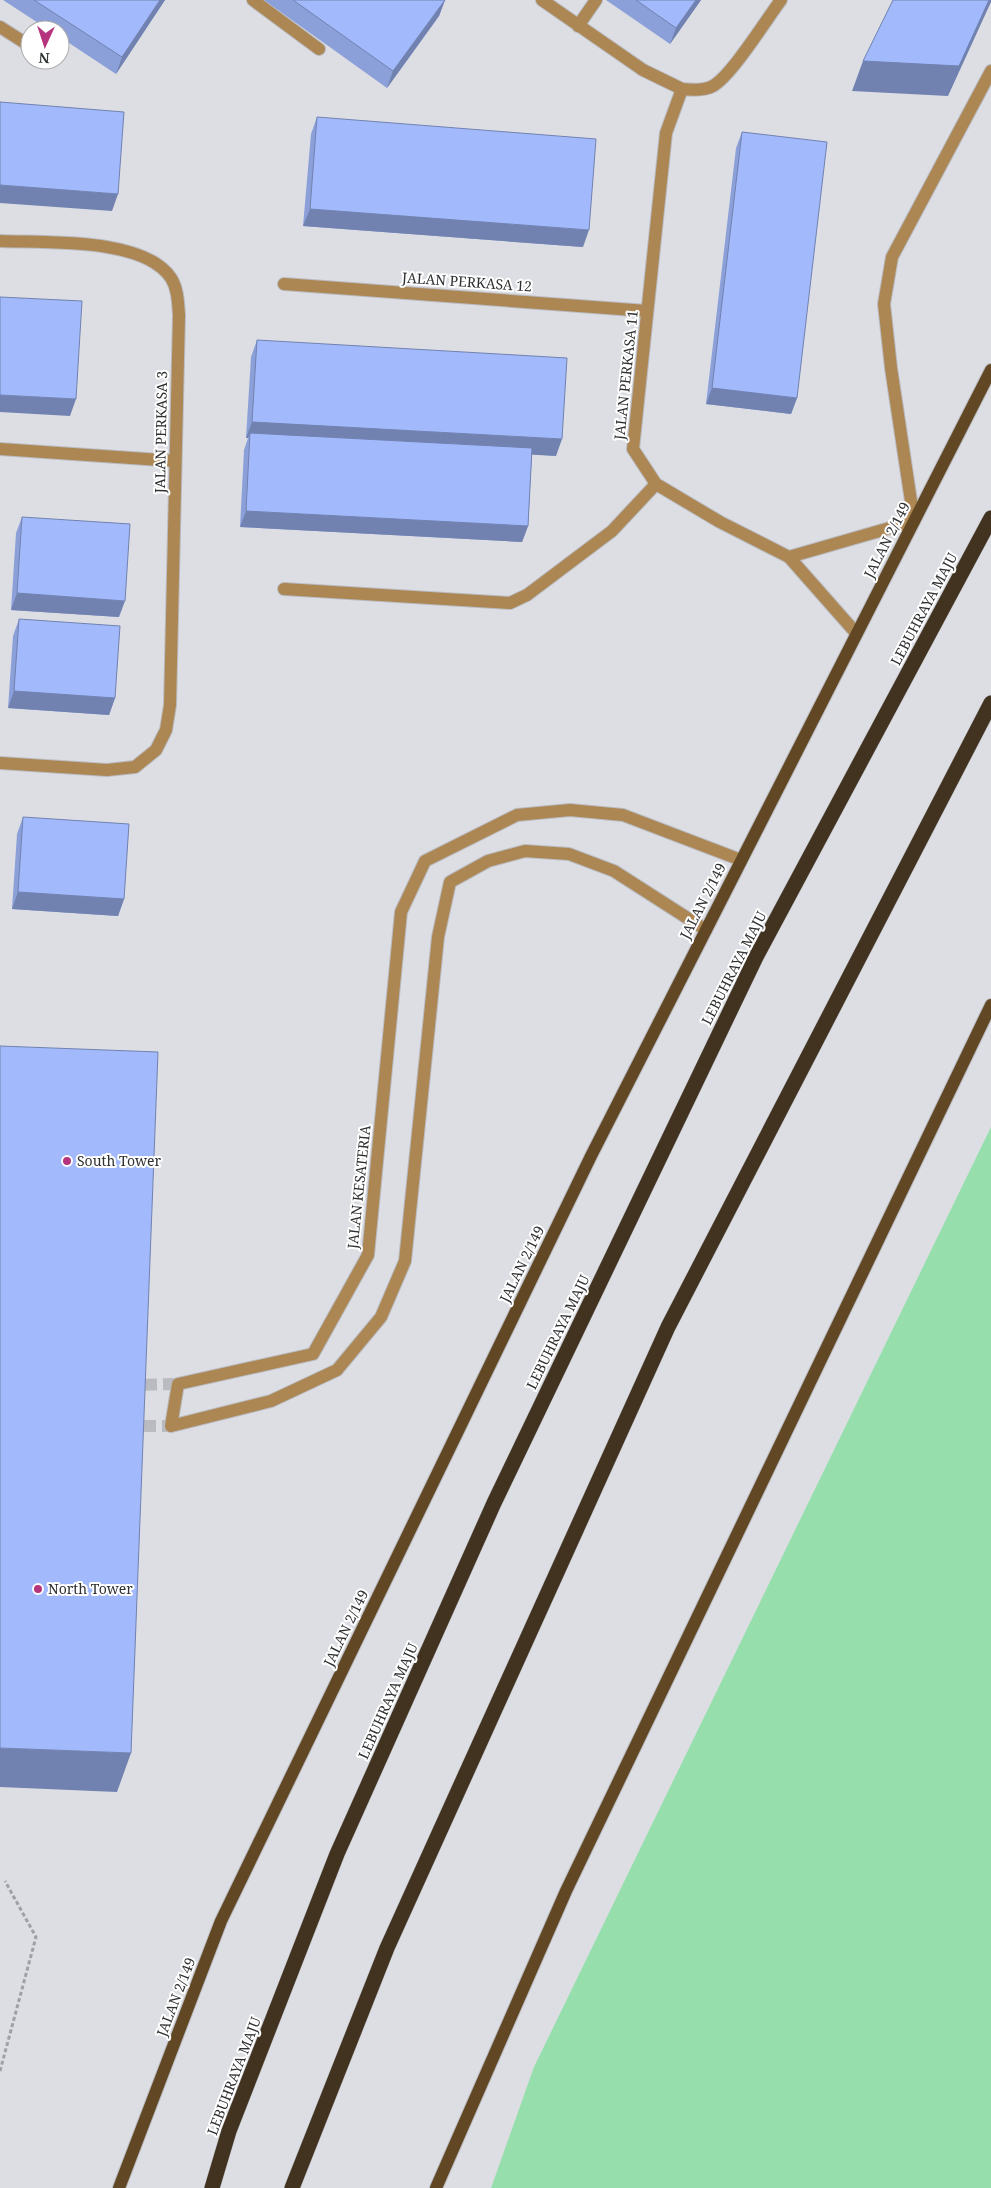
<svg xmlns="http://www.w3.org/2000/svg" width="991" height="2188" font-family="'Noto Serif',serif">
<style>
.green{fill:#96dfac}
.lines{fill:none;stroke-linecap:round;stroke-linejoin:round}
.minor-tunnel{stroke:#b9bbc0;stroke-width:12;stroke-dasharray:12 6;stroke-linecap:butt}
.minor-casing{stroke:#b9bbc0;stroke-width:14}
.major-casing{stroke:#b9bbc0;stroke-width:14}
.highway-casing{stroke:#b9bbc0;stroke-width:16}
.path{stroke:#9fa1a5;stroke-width:3;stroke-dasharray:4 2.5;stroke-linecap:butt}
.minor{stroke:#ac8653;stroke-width:12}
.major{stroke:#614723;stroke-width:12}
.highway{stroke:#423320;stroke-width:15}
.wall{fill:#8b9fd9}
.shaded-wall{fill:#7182b0}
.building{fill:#a2b9fc;stroke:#7182b0}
.poi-dot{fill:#b6347e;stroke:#fff;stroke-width:2}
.labels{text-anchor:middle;stroke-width:4;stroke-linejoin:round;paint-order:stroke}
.street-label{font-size:14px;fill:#2f3032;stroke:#fff}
.poi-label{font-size:14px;fill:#2f3032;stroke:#fff;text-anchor:start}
</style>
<rect width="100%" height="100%" fill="#dcdee3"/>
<path class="green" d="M 991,1127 L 991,2188 L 491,2188 L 534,2067 Z"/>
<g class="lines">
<path class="minor-tunnel" d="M 127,1385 L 178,1384
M 126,1426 L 171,1426"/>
<defs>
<path id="minor" d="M 253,0 L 319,49
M 542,0 L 643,70 L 682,89
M 781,0 C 766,20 732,75 713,86 C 704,91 691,90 682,89 L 666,133 L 633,449 L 656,484 L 720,522 L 789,557
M 578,26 L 596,0
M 0,27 L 30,46
M 0,241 C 45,243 144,237 171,278 C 178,289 178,303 179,315 L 170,705 L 166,730 L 156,750 L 135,767 L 107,770 L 0,763
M 284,284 L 647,311
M 0,449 L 175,461
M 284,589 L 510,603 L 527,595 L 612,531 L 656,484
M 856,633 L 789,557 L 914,521 L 891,368 L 884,304 L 892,257 L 991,71
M 706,930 L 614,871 L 569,854 L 525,851 L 488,861 L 450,882 L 438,937 L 405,1261 L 381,1317 L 337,1370 L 271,1401 L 171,1426 L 178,1384 L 313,1354 L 368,1255 L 401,912 L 425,861 L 517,815 L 570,810 L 623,815 L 741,860"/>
<path id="major" d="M 119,2188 L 221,1921 L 591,1156 L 991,370
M 436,2188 L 566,1891 L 991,1005"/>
<path id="highway" d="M 212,2188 L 229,2131 L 337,1854 L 494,1503 L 756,957 L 991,518
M 292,2188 L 387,1948 L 668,1327 L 991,703"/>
</defs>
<use href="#minor" class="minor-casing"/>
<use href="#major" class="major-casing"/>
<use href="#highway" class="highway-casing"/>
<path class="path" d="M 0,2071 L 36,1937 L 5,1881"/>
<use href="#minor" class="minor"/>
<use href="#major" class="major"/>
<use href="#highway" class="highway"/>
</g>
<path class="wall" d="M 3,0 L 165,0 L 116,74 L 60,37 L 60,30 L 49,30 Z
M 264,0 L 445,0 L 439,16 L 387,88 Z
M 606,0 L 701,0 L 670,44 Z
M 317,117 L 583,247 L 303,226 L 311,134 Z
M 742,132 L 797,398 L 791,414 L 706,404 L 736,148 Z
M 257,340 L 556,456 L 532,454 L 528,526 L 522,542 L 240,527 L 244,450 L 248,438 L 246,438 L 251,357 Z
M 22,517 L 119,617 L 11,610 L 16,533 Z
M 19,619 L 115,698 L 109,715 L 8,708 L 13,636 Z
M 23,817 L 124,899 L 118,916 L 12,909 L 17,834 Z"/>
<path class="shaded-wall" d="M 160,0 L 165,0 L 116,74 L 122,57 Z
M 445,0 L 439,16 L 387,88 L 393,71 Z
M 696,0 L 701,0 L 670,44 L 676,28 Z
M 989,0 L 991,0 L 991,2 L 948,96 L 852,91 L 863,61 Z
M 0,185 L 118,194 L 112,211 L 0,203 Z
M 310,209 L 589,230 L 583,247 L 303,226 Z
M 712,388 L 797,398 L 791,414 L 706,404 Z
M 0,395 L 76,399 L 70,416 L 0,412 Z
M 252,422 L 562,439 L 556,456 L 250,438 L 250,433 L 248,438 L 246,438 Z
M 246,511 L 528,526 L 522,542 L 240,527 Z
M 17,593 L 125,601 L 119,617 L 11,610 Z
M 14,691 L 115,698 L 109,715 L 8,708 Z
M 18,892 L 124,899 L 118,916 L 12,909 Z
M 0,1748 L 131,1753 L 117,1792 L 0,1787 Z"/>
<path class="building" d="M 34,0 L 160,0 L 122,57 Z
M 293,0 L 445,0 L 393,71 Z
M 636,0 L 696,0 L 676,28 Z
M 893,0 L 989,0 L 959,66 L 863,61 Z
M 0,102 L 124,112 L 118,194 L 0,185 Z
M 317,117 L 596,139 L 589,230 L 310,209 Z
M 742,132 L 827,142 L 797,398 L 712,388 Z
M 0,297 L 82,301 L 76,399 L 0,395 Z
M 257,340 L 567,358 L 562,439 L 252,422 Z
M 250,433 L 532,448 L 528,526 L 246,511 Z
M 22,517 L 130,524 L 125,601 L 17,593 Z
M 19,619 L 120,626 L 115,698 L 14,691 Z
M 23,817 L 129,824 L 124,899 L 18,892 Z
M 0,1046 L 158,1052 L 131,1753 L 0,1748 Z"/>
<g class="poi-dot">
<circle cx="67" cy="1161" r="5"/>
<circle cx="38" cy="1589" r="5"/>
</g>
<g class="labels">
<g class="street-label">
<text transform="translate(467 282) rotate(4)" y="5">JALAN PERKASA 12</text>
<text transform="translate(626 375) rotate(-84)" y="5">JALAN PERKASA 11</text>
<text transform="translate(161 432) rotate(-89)" y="5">JALAN PERKASA 3</text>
<text transform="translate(887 540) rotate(-63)" y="5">JALAN 2/149</text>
<text transform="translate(924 609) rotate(-62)" y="5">LEBUHRAYA MAJU</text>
<text transform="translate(703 901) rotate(-63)" y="5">JALAN 2/149</text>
<text transform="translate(734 968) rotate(-63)" y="5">LEBUHRAYA MAJU</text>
<text transform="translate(359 1187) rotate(-84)" y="5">JALAN KESATERIA</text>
<text transform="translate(522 1264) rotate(-64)" y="5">JALAN 2/149</text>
<text transform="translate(558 1332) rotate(-64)" y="5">LEBUHRAYA MAJU</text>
<text transform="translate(346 1628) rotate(-64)" y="5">JALAN 2/149</text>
<text transform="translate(388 1701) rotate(-66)" y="5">LEBUHRAYA MAJU</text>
<text transform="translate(176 1997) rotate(-69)" y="5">JALAN 2/149</text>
<text transform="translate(234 2076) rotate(-69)" y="5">LEBUHRAYA MAJU</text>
</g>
<g class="poi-label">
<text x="77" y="1166">South Tower</text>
<text x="48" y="1594">North Tower</text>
</g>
</g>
<g transform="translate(45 45) rotate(183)"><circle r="24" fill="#ffffff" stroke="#acacad"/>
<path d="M0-4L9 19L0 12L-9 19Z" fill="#b6347e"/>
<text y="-8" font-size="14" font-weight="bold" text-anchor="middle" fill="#2f3032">N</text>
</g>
</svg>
